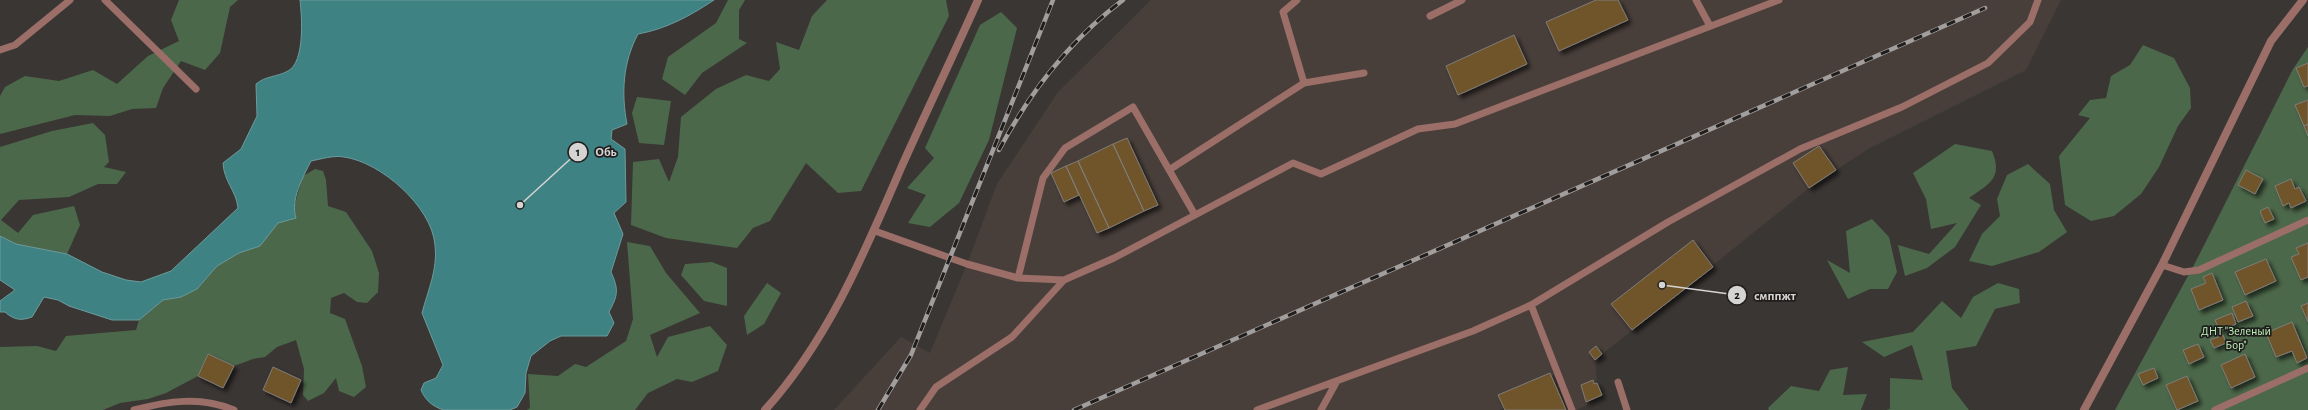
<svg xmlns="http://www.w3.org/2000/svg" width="2308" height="410" font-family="'Alegreya Sans',sans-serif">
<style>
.built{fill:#493f3a}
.green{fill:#4c684a}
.water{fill:#3f8283;stroke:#6c9b9b}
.building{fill:#70552c;stroke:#7f7c79;filter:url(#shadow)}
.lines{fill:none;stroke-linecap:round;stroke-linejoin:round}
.service{stroke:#9b6e68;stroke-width:7}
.minor{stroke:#9b6e68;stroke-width:8}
.rail-casing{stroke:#a19e9d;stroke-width:4.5}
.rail{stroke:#201e1d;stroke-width:3;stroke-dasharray:9;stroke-linecap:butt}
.labels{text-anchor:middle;stroke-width:3.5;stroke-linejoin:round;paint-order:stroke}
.park-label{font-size:12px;fill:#baf1b6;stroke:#201e1d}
.leader{fill:none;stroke:#d6d4d3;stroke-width:1.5}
.callout-dot{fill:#d6d4d3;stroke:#201e1d;stroke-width:1.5}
.mark-label{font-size:12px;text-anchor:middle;font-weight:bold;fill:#111}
.callout-label{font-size:13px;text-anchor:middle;font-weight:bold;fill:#d6d4d3;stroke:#201e1d;stroke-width:3.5;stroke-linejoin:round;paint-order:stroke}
</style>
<defs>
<filter id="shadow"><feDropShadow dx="3.5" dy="3.5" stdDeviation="2" flood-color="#0009"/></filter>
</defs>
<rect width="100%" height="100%" fill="#3a3634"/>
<path class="built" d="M 1151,0 L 2061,0 L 2026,70 L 1868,149 L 1809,188 L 1595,360 L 1597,383 L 1602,395 L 1587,402 L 1587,405 L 1576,410 L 1566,410 L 1550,373 L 1499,395 L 1504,408 L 1499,410 L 834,410 L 901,337 L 930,353 L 967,264 L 997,184 L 1058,92 Z"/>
<path class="green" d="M 179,0 L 238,0 L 230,7 L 220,53 L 205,70 L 181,61 L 163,88 L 156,108 L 132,109 L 110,116 L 75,115 L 0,134 L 0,96 L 5,87 L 25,76 L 59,81 L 93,70 L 117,84 L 148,56 L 179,41 L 171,20 Z
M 728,0 L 745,0 L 739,10 L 739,39 L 747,43 L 702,73 L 685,95 L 662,79 L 668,57 L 716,23 Z
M 827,0 L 946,0 L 949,16 L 861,191 L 838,193 L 806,163 L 770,221 L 753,228 L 737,248 L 666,238 L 631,225 L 633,162 L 659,159 L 669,182 L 678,157 L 681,117 L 716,89 L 746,75 L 769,81 L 780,69 L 776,42 L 799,50 L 812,16 Z
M 1001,12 L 1017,28 L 989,140 L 959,203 L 930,227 L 908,223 L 926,195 L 907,188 L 934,158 L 925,148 L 980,25 Z
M 2143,45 L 2174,58 L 2190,88 L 2191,108 L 2178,126 L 2159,167 L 2141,194 L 2114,216 L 2091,221 L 2065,205 L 2059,156 L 2090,118 L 2078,115 L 2090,100 L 2106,98 L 2111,76 L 2130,65 Z
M 2308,47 L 2308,410 L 2115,410 L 2195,263 L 2293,69 Z
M 637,97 L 671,101 L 664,145 L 639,143 L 632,113 Z
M 93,123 L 105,135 L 109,162 L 104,167 L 126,172 L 117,184 L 98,184 L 69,197 L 19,200 L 1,220 L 18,233 L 33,215 L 74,206 L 80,225 L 67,254 L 16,244 L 0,236 L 0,147 L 52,131 Z
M 1955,144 L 1992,151 C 2003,178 1990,183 1969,198 L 1981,205 L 1955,247 L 1927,268 L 1905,276 L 1898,245 L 1929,254 L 1957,223 L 1931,229 L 1926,199 L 1913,173 Z
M 2028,164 L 2050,184 L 2054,210 L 2067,232 L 2039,252 L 1992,266 L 1969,261 L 1982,234 L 2000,216 L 1997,199 L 2007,175 Z
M 315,169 L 323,171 L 326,180 L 328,206 L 346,212 L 372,251 L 379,273 L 378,292 L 367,303 L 357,302 L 344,293 L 331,298 L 330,313 L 345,319 L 362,366 L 366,387 L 354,397 L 339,391 L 336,378 L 324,393 L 308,401 L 303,395 L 304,369 L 296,340 L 277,347 L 265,357 L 253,359 L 234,366 L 208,354 L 198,376 L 166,393 L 148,399 L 120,403 L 103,410 L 0,410 L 0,347 L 37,346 L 56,351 L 66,336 L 136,330 L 139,320 L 163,300 L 181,297 L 197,289 L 217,266 L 239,253 L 260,246 L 278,223 L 295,218 L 294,207 L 303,176 Z
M 1872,219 L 1889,237 L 1897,272 L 1888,289 L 1870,289 L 1848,299 L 1827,260 L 1850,273 L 1846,231 Z
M 627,242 L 650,246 L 666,273 L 700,313 L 650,335 L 657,357 L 668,337 L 710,326 L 727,345 L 718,371 L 692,382 L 677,379 L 648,393 L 635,410 L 527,410 L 530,408 L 528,374 L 558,376 L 575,364 L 586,367 L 626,341 L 633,319 Z
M 712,262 L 727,268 L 727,306 L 704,301 L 681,275 L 685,264 Z
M 767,283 L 781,293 L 764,324 L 747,335 L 744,316 Z
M 1998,283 L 2019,289 L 2020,303 L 1995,309 L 1976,346 L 1946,351 L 1952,388 L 1969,410 L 1886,410 L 1890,409 L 1890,378 L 1923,380 L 1912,345 L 1884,357 L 1862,342 L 1913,332 L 1942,301 L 1961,318 L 1973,297 Z
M 1848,367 L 1843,395 L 1867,394 L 1861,410 L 1769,410 L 1768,408 L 1791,386 L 1819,391 L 1830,370 Z"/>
<path class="water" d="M 300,0 L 714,0 C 690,16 666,29 638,34 C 623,62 621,93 627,124 L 612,130 L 611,139 L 625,149 L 626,202 L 614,213 L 623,234 L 611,272 C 619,290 618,295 609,312 L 614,323 L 607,336 L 561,336 L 550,341 L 531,356 L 526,373 L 525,393 L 517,407 L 510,410 L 444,410 C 433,407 425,400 421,390 L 424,383 L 436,378 L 443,365 L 422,313 C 428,290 438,269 435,245 C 432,207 381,162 344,157 C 334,155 321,159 311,161 C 303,177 290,200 296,218 L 278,223 L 260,246 L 239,253 L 217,266 L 197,289 L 181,297 L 163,300 L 139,320 L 112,320 L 69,306 L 58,300 L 44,297 L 32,317 C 21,321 14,320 5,312 L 0,312 L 0,301 L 15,290 L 0,280 L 0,236 L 16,244 L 67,254 L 102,272 L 126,280 L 141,282 L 171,271 L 238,208 C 236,190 224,182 223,163 L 241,149 L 257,116 L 256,84 C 265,76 277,77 288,71 C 305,62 302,17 300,0 Z"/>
<path class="building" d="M 1596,0 L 1618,0 L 1628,20 L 1559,51 L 1546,22 Z
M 1514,35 L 1527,64 L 1458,95 L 1446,66 Z
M 2308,63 L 2308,86 L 2304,87 L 2296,68 Z
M 2308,100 L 2308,124 L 2304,126 L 2295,105 Z
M 2308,124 L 2308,136 L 2304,126 Z
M 1127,138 L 1158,205 L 1144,211 L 1113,144 Z
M 1113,144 L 1144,211 L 1109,228 L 1078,161 Z
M 1819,146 L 1836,170 L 1809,188 L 1793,163 Z
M 1078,161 L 1109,228 L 1097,233 L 1066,166 Z
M 1066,166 L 1079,195 L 1064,202 L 1051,173 Z
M 2246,170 L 2263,179 L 2255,194 L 2238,185 Z
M 2291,179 L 2295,189 L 2299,187 L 2306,201 L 2291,208 L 2289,203 L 2283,206 L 2275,186 Z
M 2268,207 L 2274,219 L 2265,223 L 2260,211 Z
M 1693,240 L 1713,267 L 1632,330 L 1611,304 Z
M 2308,243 L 2308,277 L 2301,280 L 2291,257 L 2299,254 L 2296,248 Z
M 2266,259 L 2276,281 L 2245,295 L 2235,272 Z
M 2212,273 L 2223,300 L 2199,310 L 2191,289 L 2206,283 L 2203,277 Z
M 2246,301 L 2253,316 L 2238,322 L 2232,307 Z
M 2308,303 L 2308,322 L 2301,306 Z
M 2232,313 L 2236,324 L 2220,331 L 2215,320 Z
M 2292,322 L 2307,358 L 2297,363 L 2292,351 L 2276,357 L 2266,333 Z
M 2223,335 L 2226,343 L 2214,348 L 2210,340 Z
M 2198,344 L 2204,357 L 2189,364 L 2183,350 Z
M 1596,346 L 1602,354 L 1595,360 L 1589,352 Z
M 208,354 L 234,366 L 223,388 L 198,376 Z
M 2245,354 L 2255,377 L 2231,388 L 2221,365 Z
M 273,367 L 301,380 L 291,403 L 263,390 Z
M 2154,368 L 2158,378 L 2143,385 L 2138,374 Z
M 1550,373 L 1566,410 L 1505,410 L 1498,395 Z
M 2187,376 L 2198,401 L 2177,410 L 2166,385 Z
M 1593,380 L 1594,384 L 1597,383 L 1602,395 L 1586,402 L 1581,385 Z"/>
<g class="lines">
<path class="service" d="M 105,0 L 196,89
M 1297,0 L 1283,12 L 1304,83
M 1696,0 L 1710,26
M 1430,16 L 1462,0
M 0,50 L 15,45 L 70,0
M 1169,170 L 1304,83 L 1364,73
M 875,231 L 967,264 L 1018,278 L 1064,280 L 1114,258 L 1293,163 L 1321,174 L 1418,129 L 1455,124 L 1779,0
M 2162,265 L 2184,272 L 2199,270 L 2308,220
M 1018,278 L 1043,178 L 1065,148 L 1133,107 L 1195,215
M 1531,305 L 1572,410
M 1618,382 L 1627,410
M 134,410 C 168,401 200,396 234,410
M 920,410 L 936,387 L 1012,337 L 1064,280
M 1257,410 L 1473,331 L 1531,305 L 1668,222 L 1800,149 L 1902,107 L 1988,63 L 2030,22 L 2038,0
M 1321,410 L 1337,381
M 2215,410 L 2308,368"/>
<path class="minor" d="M 765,410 C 828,340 864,254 901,168 C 926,112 953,56 978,0
M 2084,410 L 2162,265 L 2271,41 L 2303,0"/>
<defs>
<path id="rail" d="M 999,150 C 1030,92 1070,40 1123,0
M 878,410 L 911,355 L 1053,0
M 1074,410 L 1985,8"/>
</defs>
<use href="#rail" class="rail-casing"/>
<use href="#rail" class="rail"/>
</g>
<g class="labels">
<g class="park-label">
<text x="2236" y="335">ДНТ "Зеленый<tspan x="2236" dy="14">Бор"</tspan></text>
</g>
</g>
<path class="leader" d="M520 205L578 152M1662 285L1737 295"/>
<g class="callout-dot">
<circle cx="520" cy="205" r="4"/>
<circle cx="1662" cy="285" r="4"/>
<circle cx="578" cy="152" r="10"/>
<circle cx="1737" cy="295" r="10"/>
</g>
<g class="mark-label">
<text x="578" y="156">1</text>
<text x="1737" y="299">2</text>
</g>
<g class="callout-label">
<text x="606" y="156">Обь</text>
<text x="1775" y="300">смппжт</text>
</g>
</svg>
